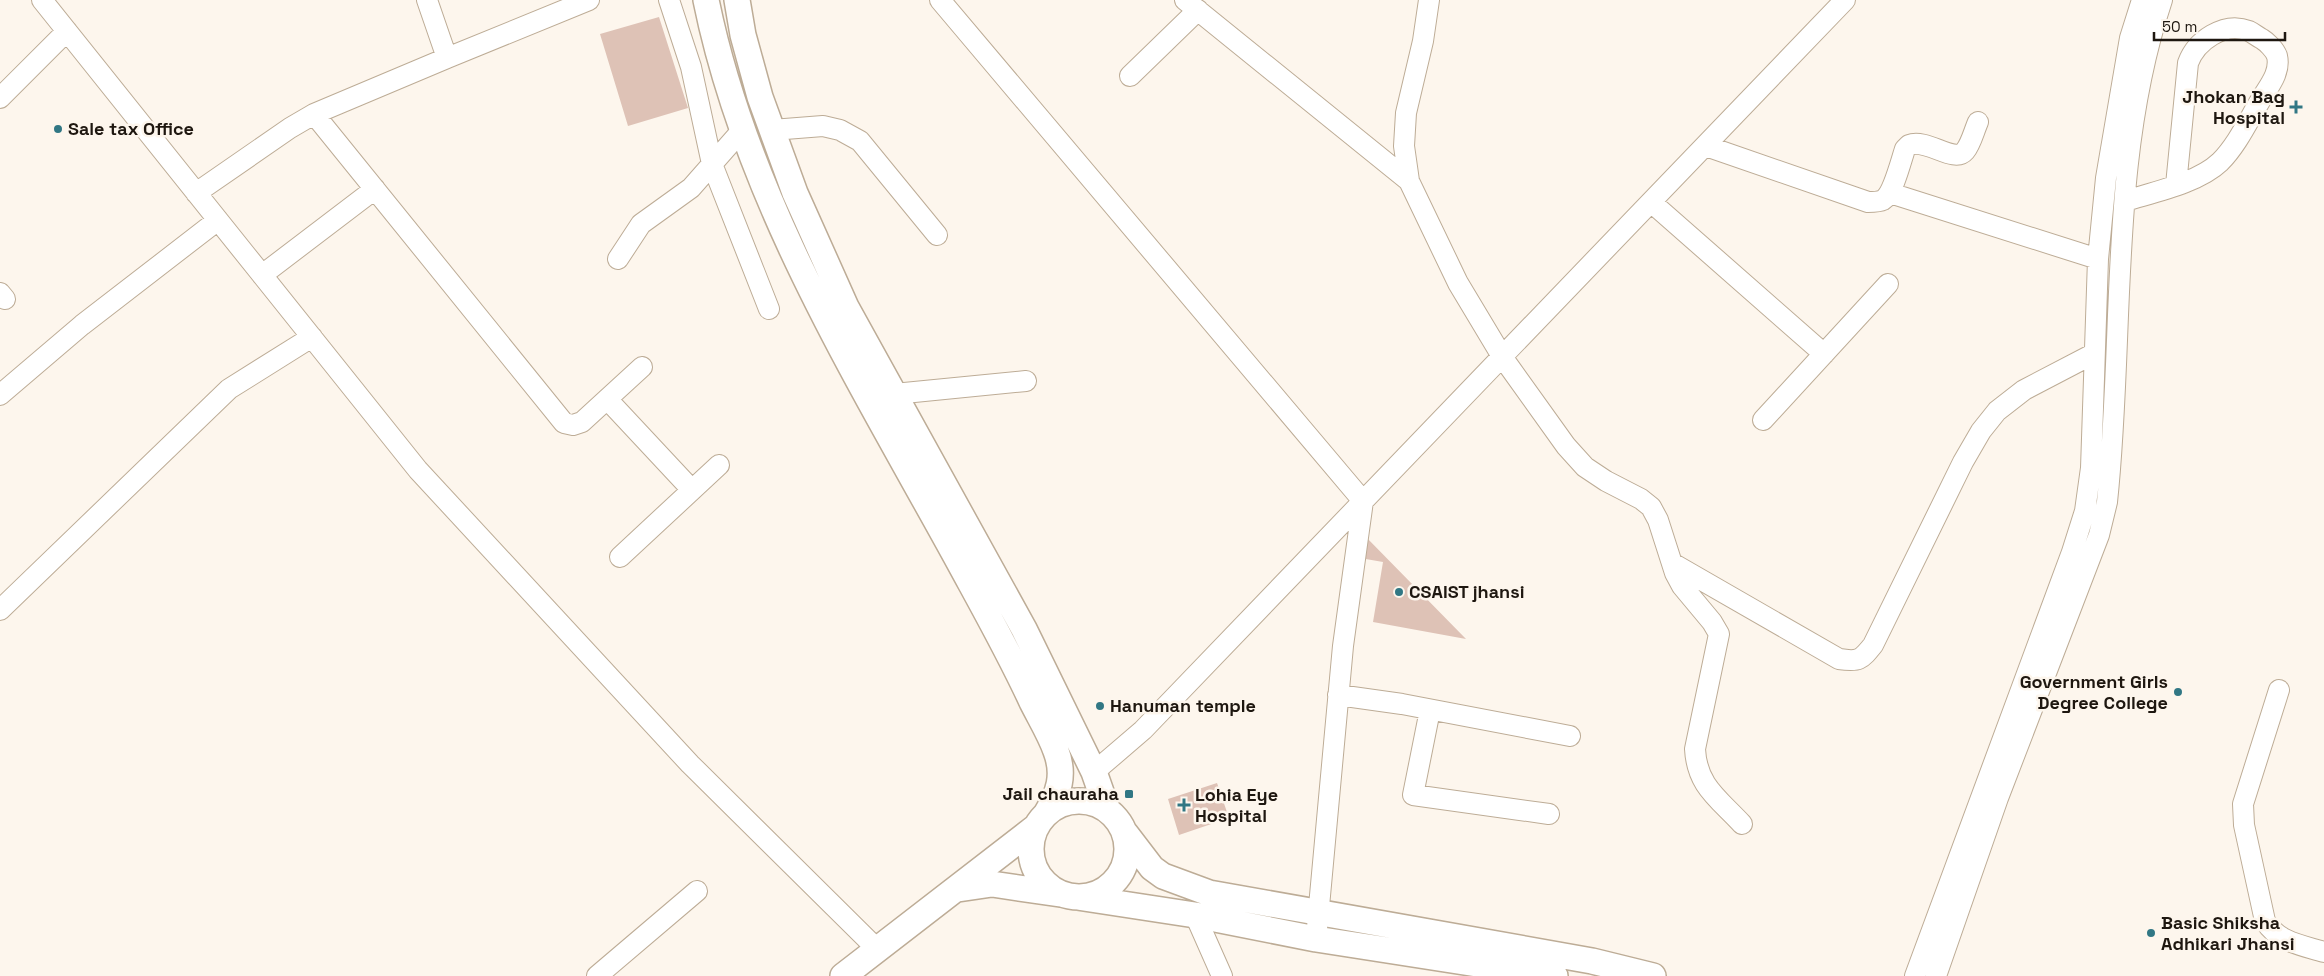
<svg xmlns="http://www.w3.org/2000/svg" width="2324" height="976" font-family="'Space Grotesk',sans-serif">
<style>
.building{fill:#dec2b6}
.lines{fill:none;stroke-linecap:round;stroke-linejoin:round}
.minor-casing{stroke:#bdac96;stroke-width:22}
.major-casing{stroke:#bdac96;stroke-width:28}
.minor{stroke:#fff;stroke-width:20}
.major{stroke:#fff;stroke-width:25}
.poi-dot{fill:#317784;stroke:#fdf6ed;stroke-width:2}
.labels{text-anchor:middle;stroke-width:5;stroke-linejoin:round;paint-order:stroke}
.poi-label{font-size:18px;font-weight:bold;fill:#1e1710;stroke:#fdf6ed;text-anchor:start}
</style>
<rect width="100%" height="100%" fill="#fdf6ed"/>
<path class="building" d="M 659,17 L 688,108 L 628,126 L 600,34 Z
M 1364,535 L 1466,639 L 1373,622 L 1383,562 L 1360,558 Z
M 1217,783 L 1229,818 L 1179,835 L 1168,799 Z"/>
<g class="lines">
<defs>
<path id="minor" d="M 42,0 L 418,470 L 690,764 L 877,949
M 427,0 L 447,58 L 589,0
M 669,0 L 691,67 L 712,164 L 769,309
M 940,0 L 1363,501 L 1343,646 L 1316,939
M 1185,0 L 1409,181
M 1429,0 L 1423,41 L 1406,113 L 1404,146 L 1409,181 L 1458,283 L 1503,358 L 1566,446 L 1585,467 L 1606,481 L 1641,499 L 1651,507 L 1658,520 L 1675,573 L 1682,586 L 1712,622 L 1719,634 L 1695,749 C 1697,786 1718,798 1742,824
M 1130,76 L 1198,10
M 0,98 L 67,31
M 314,114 L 564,423 L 573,425 L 582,422 L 642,367
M 772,130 L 823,126 L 840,130 L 860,141 L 937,235
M 1706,146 L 1868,202 C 1873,202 1879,202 1883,200 C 1893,194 1901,161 1905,149 L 1909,145 C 1927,138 1954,164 1965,151 C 1971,144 1974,131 1978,122
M 196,193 L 290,128 L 314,114 L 447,58
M 1890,193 L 2098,259
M 2125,201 C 2154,192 2198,183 2220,162 C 2237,145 2248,121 2260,101 C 2268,87 2281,73 2277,56 C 2275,50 2267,42 2262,39 C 2258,37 2253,33 2249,31 C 2224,21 2196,41 2188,63 L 2176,185
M 1651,202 L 1824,354
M 618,259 L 641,224 L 691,188 L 743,129
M 262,275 L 375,189
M 0,293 L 5,299
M 894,394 L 1026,381
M 0,395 L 82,325 L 218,220
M 607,399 L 692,490
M 1763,420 L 1888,284
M 620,557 L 719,465
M 1672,563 L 1839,659 C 1859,662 1861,660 1873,645 L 1963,462 L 1981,431 L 1997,411 L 2024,390 L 2093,354
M 0,610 L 229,389 L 312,337
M 2279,690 L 2243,804 L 2244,825 L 2265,921 C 2278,942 2301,945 2324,952
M 1338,695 L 1402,704 L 1570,736
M 1430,710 L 1413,795 L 1549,814
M 1094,772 L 1143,730 L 1845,0
M 1195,915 L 1222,976
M 597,976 L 697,891
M 1915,976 L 2072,552 L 2085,511 L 2091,468 L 2098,259 L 2106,178 L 2130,38 L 2142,0
M 1936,976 L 1998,798 L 2099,535 L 2107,502 C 2125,335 2108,162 2162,0"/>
<path id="major" d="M 706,0 C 747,202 861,383 959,562 C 984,608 1010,654 1032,702 C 1040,718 1050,734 1056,751 C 1065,775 1059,793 1046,814
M 737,0 L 743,35 L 760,97 L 795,193 L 846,307 L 1024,629 L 1094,772 L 1107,809
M1031 849a48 48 0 1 1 96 0a48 48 0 1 1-96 0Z
M 1126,834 L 1152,868 L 1163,876 L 1209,893 L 1592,961 L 1653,976
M 958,889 L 992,884 L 1060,894
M 1077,897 L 1195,915 L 1316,939 L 1555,976
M 843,976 L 1037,826"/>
</defs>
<use href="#minor" class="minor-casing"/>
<use href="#major" class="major-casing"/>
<use href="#minor" class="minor"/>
<use href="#major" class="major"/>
</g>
<g class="poi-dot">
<path d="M2293.5 99.5h5v5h5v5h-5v5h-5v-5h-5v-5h5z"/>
<circle cx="58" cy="129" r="5"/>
<circle cx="1399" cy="592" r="5"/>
<circle cx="2178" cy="692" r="5"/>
<circle cx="1100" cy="706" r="5"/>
<rect x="1124" y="789" width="10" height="10" rx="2.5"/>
<path d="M1181.5 797.5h5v5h5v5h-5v5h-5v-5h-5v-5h5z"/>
<circle cx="2151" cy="933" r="5"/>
</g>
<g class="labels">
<g class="poi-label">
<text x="2285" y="103" text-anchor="end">Jhokan Bag<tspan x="2285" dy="21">Hospital</tspan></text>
<text x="68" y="135">Sale tax Office</text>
<text x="1409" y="598">CSAIST jhansi</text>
<text x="2168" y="688" text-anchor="end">Government Girls<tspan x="2168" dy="21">Degree College</tspan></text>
<text x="1110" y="712">Hanuman temple</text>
<text x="1119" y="800" text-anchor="end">Jail chauraha</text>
<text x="1195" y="801">Lohia Eye<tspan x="1195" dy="21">Hospital</tspan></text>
<text x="2161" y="929">Basic Shiksha<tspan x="2161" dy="21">Adhikari Jhansi</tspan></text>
</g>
</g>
<path d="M2154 32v8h131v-8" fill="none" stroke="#1e1710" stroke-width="2.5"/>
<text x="2162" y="32" font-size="15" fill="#1e1710" stroke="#fdf6ed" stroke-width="4" paint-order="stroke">50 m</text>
</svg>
